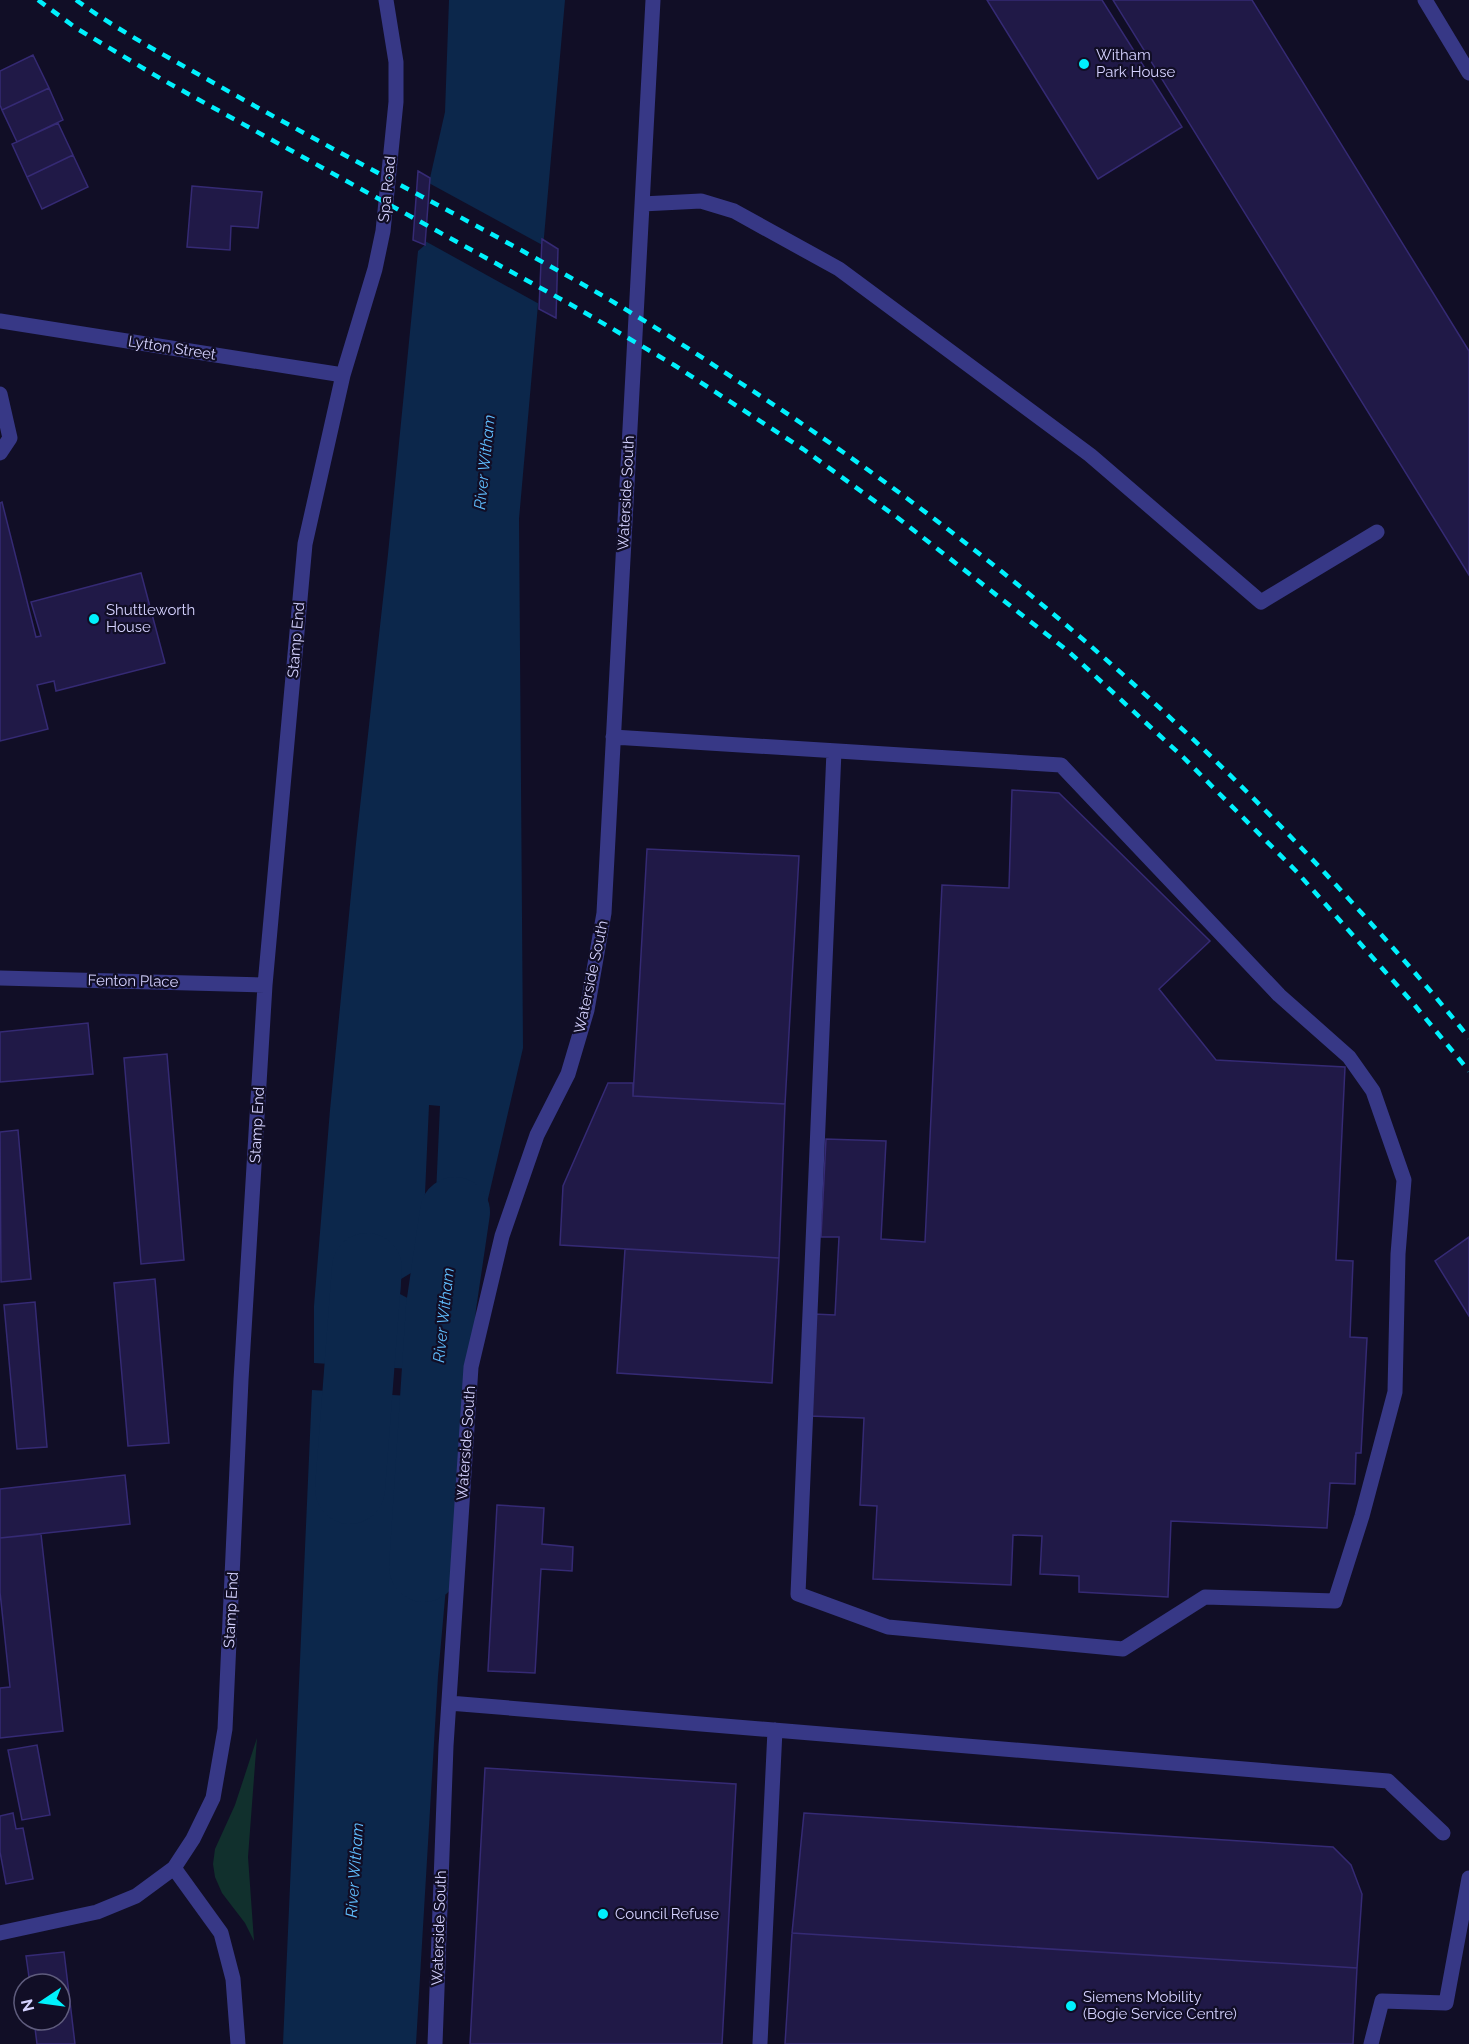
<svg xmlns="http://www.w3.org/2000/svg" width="1469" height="2044" font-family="Raleway,sans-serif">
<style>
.green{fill:#11302d}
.water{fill:#0c274b}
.pier{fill:#110e26}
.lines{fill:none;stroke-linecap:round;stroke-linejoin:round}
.river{stroke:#0c274b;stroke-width:70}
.building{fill:#201947;stroke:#352a74;stroke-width:1.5}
.minor{stroke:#373886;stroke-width:15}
.rail{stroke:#00f1fd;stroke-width:4.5;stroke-dasharray:9 8;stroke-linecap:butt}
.poi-dot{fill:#00f1fd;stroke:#110e26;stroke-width:2}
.labels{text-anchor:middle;stroke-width:4.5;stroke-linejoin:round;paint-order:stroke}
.poi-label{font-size:15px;fill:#d5d2ff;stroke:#110e26;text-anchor:start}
.street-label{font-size:15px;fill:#d5d2ff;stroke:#110e26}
.water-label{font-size:16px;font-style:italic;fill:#60beff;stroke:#110e26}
</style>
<rect width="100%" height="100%" fill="#110e26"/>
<path class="green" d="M 257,1738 L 248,1857 L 254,1941 L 245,1923 L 222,1893 L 215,1877 L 213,1864 L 215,1849 L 235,1805 Z"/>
<path class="water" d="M 449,0 L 565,0 L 519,519 L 523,1048 L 475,1255 L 463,1269 L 459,1298 L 441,1307 L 426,1297 L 429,1255 L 427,1250 L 423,1250 L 417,1253 L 416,1270 L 401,1279 L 400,1294 L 415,1302 L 411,1369 L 314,1363 L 314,1306 L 330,1110 L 356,843 L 388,554 L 418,251 L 425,245 L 430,178 L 445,112 Z
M 424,1300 L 441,1312 L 462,1301 L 461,1319 L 458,1320 L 450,1438 L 450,1465 L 416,1463 L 425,1319 Z
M 312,1390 L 409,1396 L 402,1501 L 406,1504 L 410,1505 L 414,1500 L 416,1468 L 450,1470 L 450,1543 L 438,1676 L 416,2044 L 283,2044 Z"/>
<path class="pier" d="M 427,182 L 546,247 L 541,305 L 425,241 Z
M 429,1105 L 440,1106 L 434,1238 L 423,1238 Z
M 402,1506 L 414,1508 L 404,1574 L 392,1572 Z"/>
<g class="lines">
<path class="river" d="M 350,1489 L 367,1268
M 424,1567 L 441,1307 L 455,1212"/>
</g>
<path class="building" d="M 987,0 L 1102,0 L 1182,127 L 1098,179 Z
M 1113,0 L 1252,0 L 1469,351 L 1469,575 Z
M 33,55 L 49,88 L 2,110 L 0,105 L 0,71 Z
M 49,88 L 63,120 L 17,142 L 2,110 Z
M 58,123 L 73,155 L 27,177 L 12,144 Z
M 73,155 L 88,187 L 42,209 L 27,177 Z
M 418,171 L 430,178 L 425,245 L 413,240 Z
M 192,186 L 262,192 L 258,228 L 231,226 L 230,250 L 187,247 Z
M 542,239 L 558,249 L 556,318 L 539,309 Z
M 2,502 L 36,637 L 41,636 L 31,602 L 141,573 L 165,663 L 56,691 L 54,681 L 37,685 L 48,729 L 0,741 L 0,503 Z
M 1012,790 L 1059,793 L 1210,941 L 1159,989 L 1216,1060 L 1345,1067 L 1336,1260 L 1353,1261 L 1350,1337 L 1367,1338 L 1361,1453 L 1356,1453 L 1355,1484 L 1330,1483 L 1327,1528 L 1171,1521 L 1168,1597 L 1079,1592 L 1079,1576 L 1040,1574 L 1042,1536 L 1013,1535 L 1011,1585 L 873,1579 L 877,1506 L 860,1505 L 864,1418 L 809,1416 L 814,1314 L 835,1315 L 839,1237 L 821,1237 L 826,1139 L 886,1141 L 881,1239 L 925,1242 L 942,885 L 1009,888 Z
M 647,849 L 799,856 L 785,1104 L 633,1096 Z
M 88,1023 L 93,1074 L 0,1082 L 0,1032 Z
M 167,1054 L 184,1260 L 141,1264 L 124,1058 Z
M 608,1083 L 633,1083 L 633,1096 L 785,1104 L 779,1258 L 560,1245 L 563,1186 Z
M 18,1130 L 31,1279 L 1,1282 L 0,1132 Z
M 1469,1237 L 1469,1316 L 1435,1261 Z
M 625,1249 L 779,1258 L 772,1383 L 617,1373 Z
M 155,1279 L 169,1443 L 128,1446 L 114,1283 Z
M 35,1302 L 47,1447 L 17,1449 L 4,1305 Z
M 125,1475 L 130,1524 L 0,1538 L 0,1489 Z
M 497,1505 L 544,1508 L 542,1544 L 573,1547 L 572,1571 L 541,1569 L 535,1673 L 488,1671 Z
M 41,1534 L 63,1731 L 0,1738 L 0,1688 L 10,1687 L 0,1592 L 0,1538 Z
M 37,1745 L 50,1815 L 22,1820 L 8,1750 Z
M 485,1768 L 736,1784 L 722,2044 L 470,2044 Z
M 13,1813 L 16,1829 L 23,1828 L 33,1879 L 6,1884 L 0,1852 L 0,1816 Z
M 804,1813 L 1333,1847 L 1351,1865 L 1362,1894 L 1357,1968 L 792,1933 Z
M 792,1933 L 1357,1968 L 1353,2044 L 785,2044 Z
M 64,1952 L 75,2044 L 37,2044 L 34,2020 L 60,2020 L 60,1984 L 30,1984 L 26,1956 Z"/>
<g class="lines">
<path class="minor" d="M 1425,0 L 1469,73
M 642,204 L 701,201 L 734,211 L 839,269 L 1090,455 L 1261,602 L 1377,532
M 0,321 L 343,375
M 0,394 L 10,438 L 0,453
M 613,737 L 1061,765 L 1279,995 L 1349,1057 L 1373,1091 L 1404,1180 L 1398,1254 L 1395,1392 L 1362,1516 L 1335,1601 L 1205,1597 L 1123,1649 L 888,1627 L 798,1594 L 834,751
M 0,978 L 265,985
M 449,1703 L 1388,1781 L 1443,1833
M 174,1868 L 221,1933 L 233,1979 L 238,2044
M 0,1933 L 97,1912 L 136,1896 L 174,1868 L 193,1839 L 213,1798 L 225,1729 L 241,1380 L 265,985 L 305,544 L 343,375 L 375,269 L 383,231 L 396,102 L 396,62 L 386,0
M 760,2043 L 775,1730
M 435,2044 L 446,1746 L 471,1367 L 502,1236 L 537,1135 L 568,1074 L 587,1010 L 604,913 L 653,0
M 1371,2044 L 1382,2001 L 1446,2003 L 1469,1878"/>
<path class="rail" d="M 38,0 L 76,28 L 163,80 L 577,308 L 674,365 L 803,449 L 898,518 L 1068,651 L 1183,757 L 1296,871 L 1412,1002 L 1469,1071
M 76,0 C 126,36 181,64 235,95 C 355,162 478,225 598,293 C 646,321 693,351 739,382 C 959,524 1159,692 1336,885 C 1382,935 1427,985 1469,1038"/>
</g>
<g class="poi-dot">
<circle cx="1084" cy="64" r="6"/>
<circle cx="94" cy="619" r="6"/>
<circle cx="603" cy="1914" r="6"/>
<circle cx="1071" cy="2006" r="6"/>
</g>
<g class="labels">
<g class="poi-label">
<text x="1096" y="60">Witham<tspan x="1096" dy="17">Park House</tspan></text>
<text x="106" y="615">Shuttleworth<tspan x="106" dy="17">House</tspan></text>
<text x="615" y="1919">Council Refuse</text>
<text x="1083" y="2002">Siemens Mobility<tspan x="1083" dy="17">(Bogie Service Centre)</tspan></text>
</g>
<g class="street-label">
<text transform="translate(387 189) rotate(-84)" y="5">Spa Road</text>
<text transform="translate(172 348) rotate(9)" y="5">Lytton Street</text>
<text transform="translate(626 493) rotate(-87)" y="5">Waterside South</text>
<text transform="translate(296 640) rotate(-85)" y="5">Stamp End</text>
<text transform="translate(591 977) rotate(-78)" y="5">Waterside South</text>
<text transform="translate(133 981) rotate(1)" y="5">Fenton Place</text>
<text transform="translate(257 1125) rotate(-87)" y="5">Stamp End</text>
<text transform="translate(466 1443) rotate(-86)" y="5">Waterside South</text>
<text transform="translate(231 1610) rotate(-87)" y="5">Stamp End</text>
<text transform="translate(439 1928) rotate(-88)" y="5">Waterside South</text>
</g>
<g class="water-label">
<text transform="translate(484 462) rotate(-84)" y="6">River Witham</text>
<text transform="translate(443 1315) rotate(-84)" y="6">River Witham</text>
<text transform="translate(354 1870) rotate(-86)" y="6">River Witham</text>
</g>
</g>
<g transform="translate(42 2002) rotate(257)"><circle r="28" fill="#110e26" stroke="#5f5c7d" stroke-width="1.5"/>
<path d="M0-4.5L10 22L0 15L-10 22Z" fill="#00f1fd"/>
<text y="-9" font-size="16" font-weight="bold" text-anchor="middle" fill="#d5d2ff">N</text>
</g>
</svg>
